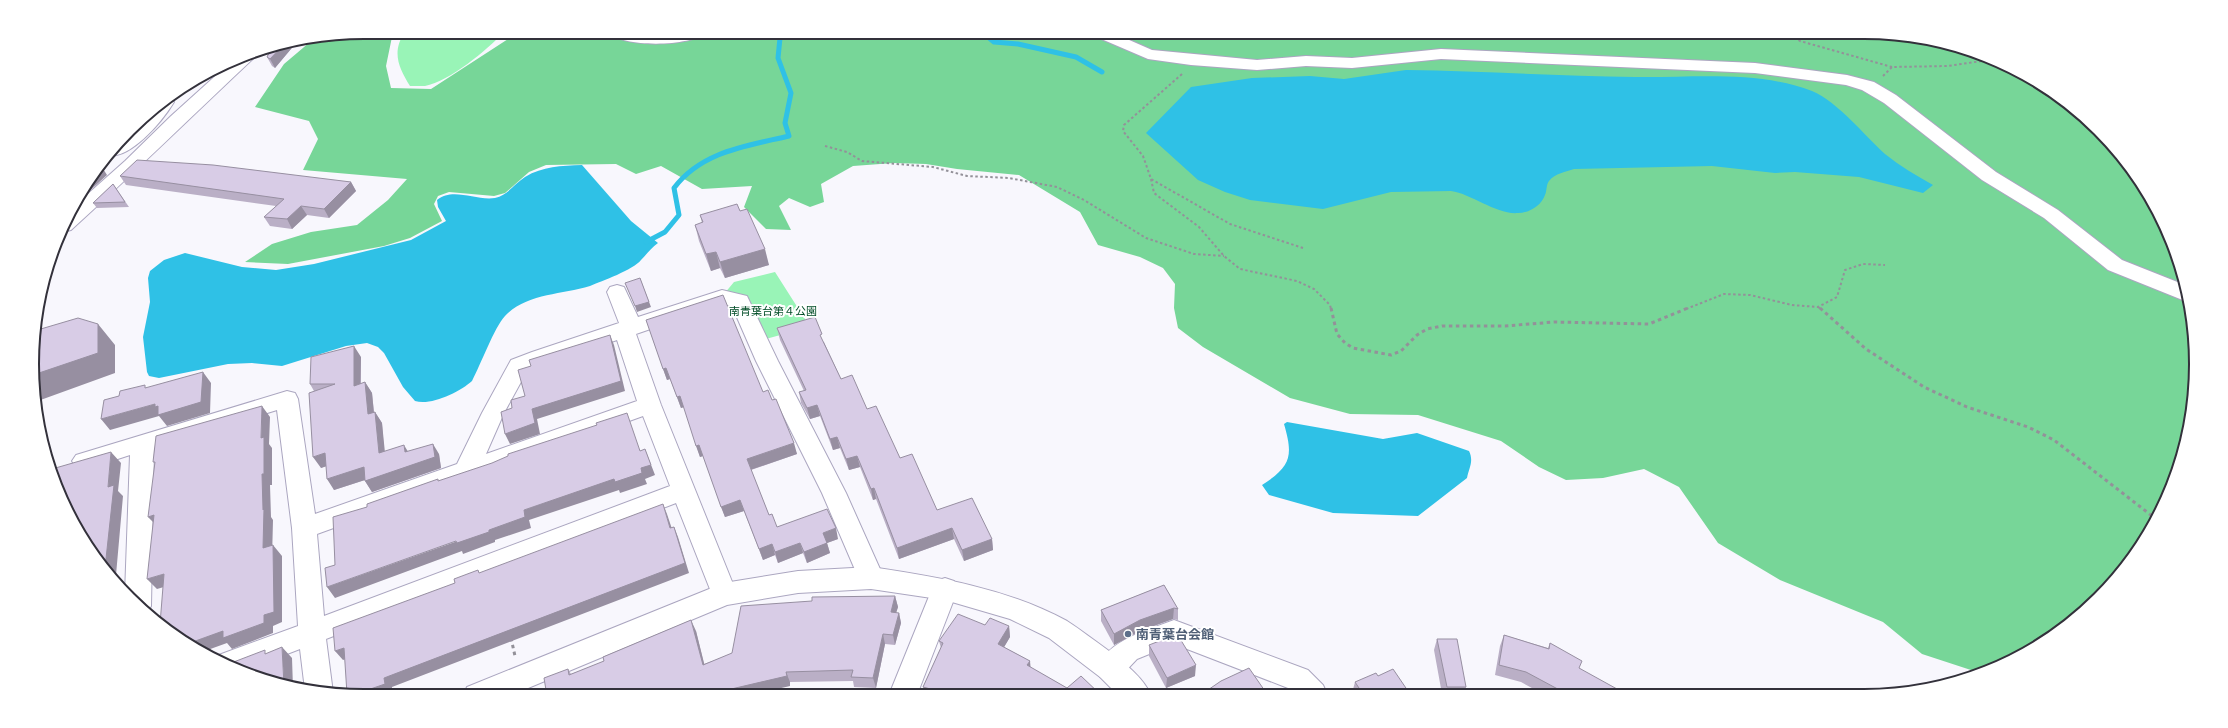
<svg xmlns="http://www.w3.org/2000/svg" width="2228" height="728" font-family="'Sofia Sans Condensed','Noto Sans JP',sans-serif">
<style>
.green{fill:#99f4b7}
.forest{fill:#77d698}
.water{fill:#2fc1e6}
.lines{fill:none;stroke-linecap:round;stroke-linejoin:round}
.stream{stroke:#2fc1e6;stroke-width:5}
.street-casing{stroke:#aba6c0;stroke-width:2}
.secondary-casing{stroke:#aba6c0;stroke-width:2}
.path-far1{stroke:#939199;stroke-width:2;stroke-dasharray:2.5 2.5;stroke-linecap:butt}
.path{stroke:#939199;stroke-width:3;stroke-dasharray:3.5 3.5;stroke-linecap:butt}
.street{fill:#fff;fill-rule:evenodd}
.secondary{fill:#fff;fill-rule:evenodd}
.wall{fill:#baafc6}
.shaded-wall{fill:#978fa1}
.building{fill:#d8cce6;stroke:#978fa1}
.service-dot{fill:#5c6f8a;stroke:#fff;stroke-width:1.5}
.labels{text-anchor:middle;stroke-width:4;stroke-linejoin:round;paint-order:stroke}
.park-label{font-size:11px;fill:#004c26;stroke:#fff}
.near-service-label{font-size:13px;font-weight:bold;fill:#4e5e75;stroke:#fff;text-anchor:start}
.rim{fill:none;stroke:#33313b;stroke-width:2}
</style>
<rect width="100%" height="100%" fill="#f8f7fd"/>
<path class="green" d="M 405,32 L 504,32 C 487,50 450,81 425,86 C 420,86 415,86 410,86 C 399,68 391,52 405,32 Z
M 775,272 L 810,327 L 762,340 L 724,294 L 734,282 Z"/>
<path class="forest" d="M 368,32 L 393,32 L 386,66 L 391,88 L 431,89 L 519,32 L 1864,32 L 1929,38 L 1991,57 L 2049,88 L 2099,129 L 2140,180 L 2171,237 L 2190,299 L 2196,364 L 2190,429 L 2152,530 L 2083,613 L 2011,662 L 1977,672 L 1922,654 L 1883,622 L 1780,580 L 1718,543 L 1679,487 L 1644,469 L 1603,478 L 1566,480 L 1539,467 L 1501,441 L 1418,415 L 1350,414 L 1290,398 L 1203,347 L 1178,328 L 1174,308 L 1175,284 L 1163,268 L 1140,257 L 1098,245 L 1080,212 L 1019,175 L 957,169 L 926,164 L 894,163 L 853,166 L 821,184 L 824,202 L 810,207 L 789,198 L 779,206 L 791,230 L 766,229 L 744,207 L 752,186 L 702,189 L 661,166 L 636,174 L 616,164 L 546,165 L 529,172 L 505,193 L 494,196 L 449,192 L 438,196 L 434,204 L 442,221 L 410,238 L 384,246 L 288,264 L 245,262 L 272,244 L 311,232 L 357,225 L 388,200 L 407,179 L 303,170 L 318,139 L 309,121 L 255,107 L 284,64 L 310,42 Z"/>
<path class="water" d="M 1406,70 C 1482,71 1559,76 1635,77 C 1693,78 1757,70 1812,91 C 1838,102 1864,135 1885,154 C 1900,166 1917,176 1933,185 L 1923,193 L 1859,177 L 1795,172 L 1775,173 L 1712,166 L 1574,169 C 1566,172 1555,173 1549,181 C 1546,185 1547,191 1545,195 C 1541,206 1529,213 1518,213 C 1497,215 1472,194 1451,191 L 1391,192 L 1323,209 L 1250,200 L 1225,192 L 1198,180 L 1146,133 L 1191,87 L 1252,78 L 1310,76 L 1344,79 Z
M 582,165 L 631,221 L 658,243 C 651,248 647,254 641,260 C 633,270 602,281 590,286 C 561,295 527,293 505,316 C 494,328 481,364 472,381 C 460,392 431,406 415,401 L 403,387 L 384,353 L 378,347 L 367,343 L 346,346 L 282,366 L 252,363 L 228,364 L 159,378 L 149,376 L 147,372 L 143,337 L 150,302 L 148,278 L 150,271 L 164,260 L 185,253 L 242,267 L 276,270 L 314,264 L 411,240 L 446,221 L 438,207 L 437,200 C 453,187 476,201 495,198 C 508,195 514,184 525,177 C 543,166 561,166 582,165 Z
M 1287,422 L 1383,439 L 1417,433 L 1469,451 C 1474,461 1469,468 1467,478 L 1418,516 L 1333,513 L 1269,495 L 1262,485 C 1292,466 1293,455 1284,424 Z"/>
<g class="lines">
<path class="stream" d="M 982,32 L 994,42 L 1018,44 L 1076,57 L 1102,72
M 646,242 L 665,232 L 679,215 L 674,188 C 702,151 747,146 789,136 L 785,123 L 791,93 L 778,58 L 780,38 L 778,32"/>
<defs>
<path id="street" d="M 609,32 L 657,34 L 705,32 C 694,47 620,48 609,32 Z
M 1090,32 L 1111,32 L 1152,50 L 1257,60 L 1306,56 L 1352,58 L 1441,49 L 1755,63 L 1847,75 L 1874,82 L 1896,95 L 1996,172 L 2058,210 L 2122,260 L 2185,285 L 2190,303 L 2108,270 L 2044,218 L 1982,180 L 1884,103 L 1862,90 L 1846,85 L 1755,73 L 1441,59 L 1352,68 L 1306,66 L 1257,70 L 1191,65 L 1148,59 L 1092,35 Z
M 171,98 L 174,102 C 164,119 130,161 107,155 L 151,111 Z
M 617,285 L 624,287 L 638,317 L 722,290 L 747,296 L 778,361 L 846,493 L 884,578 L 880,586 L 871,589 L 862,586 L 822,493 L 756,361 L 732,306 L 723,304 L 636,334 L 661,405 L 737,594 L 733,602 L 724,605 L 715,602 L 676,503 L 326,639 L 333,693 L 305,690 L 300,649 L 240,672 L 237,671 L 215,659 L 216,656 L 298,626 L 292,528 L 277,410 L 154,448 L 151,606 L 147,614 L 125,594 L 130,455 L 84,470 L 76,467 L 72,461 L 76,455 L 287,391 L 295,393 L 298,399 L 315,514 L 457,464 L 482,413 L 511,360 L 532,352 L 619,323 L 607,292 L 610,287 ZM 617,340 L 637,401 L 486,454 L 504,413 L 527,371 ZM 643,416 L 670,486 L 324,616 L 317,534 Z
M 945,578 L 954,581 L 958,589 L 917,695 L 889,695 L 932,589 L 936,581 Z
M 1174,620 L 1308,670 L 1323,685 L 1327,694 L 1295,694 L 1288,688 L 1174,644 L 1137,659 L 1120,677 L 1110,680 L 1100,677 L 1096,668 C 1110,639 1146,631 1174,620 Z"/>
<path id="secondary" d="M 257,51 L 258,53 L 256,56 C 194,114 134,173 71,230 L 62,232 L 71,209 L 125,161 L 171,116 L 233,60 Z
M 871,567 C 938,577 1006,588 1067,621 C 1081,630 1095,641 1109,651 C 1124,663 1143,677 1151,695 L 1118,695 L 1100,677 L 1049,638 L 1010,619 L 945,600 L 871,589 L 798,593 L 727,605 L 509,696 L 463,696 L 467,687 L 724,583 L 798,571 Z"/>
</defs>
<use href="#street" class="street-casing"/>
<use href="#secondary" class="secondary-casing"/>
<path class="path-far1" d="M 1796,32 L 1801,36 L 1796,38 L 1800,41 L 1892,67
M 1182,74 L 1124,125 L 1123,131 L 1143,156 L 1151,179 L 1230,224 L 1303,248
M 1883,76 L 1892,67 L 1948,66 L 1995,59
M 825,146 L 847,152 L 862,161 L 933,167 L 967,176 L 1009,178 L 1057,187 L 1084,200 L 1146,238 L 1194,254 L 1224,256
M 1151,179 L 1154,193 L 1199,227 L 1224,256 L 1240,269 L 1297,281 L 1314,289 L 1330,305 L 1331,309
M 1818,307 L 1821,309
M 1686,309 L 1724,294 L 1750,295 L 1792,305 L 1818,307 L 1837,297 L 1845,270 L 1863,264 L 1885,265"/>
<path class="path" d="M 1331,308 L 1337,334 L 1345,343 L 1353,348 L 1391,355 L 1401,351 L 1417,335 L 1427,329 L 1442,326 L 1505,326 L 1554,322 L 1649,324 L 1688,308
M 1820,308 L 1866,349 L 1924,387 L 1967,407 L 2028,427 L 2054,440 L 2156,519
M 511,638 L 515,656"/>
<use href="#street" class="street"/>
<use href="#secondary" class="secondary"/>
</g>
<path class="wall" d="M 299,38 L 299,44 L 296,43 L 275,68 L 272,66 L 267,57 L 269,54 L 259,54 L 257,51 Z
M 120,176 L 351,182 L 356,191 L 329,218 L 307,215 L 292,229 L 270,226 L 264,217 L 276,206 L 126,185 Z
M 113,184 L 129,207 L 97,208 L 93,203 Z
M 740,211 L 769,265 L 725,278 L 720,268 L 711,271 L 699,241 L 695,225 L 702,223 L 700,215 Z
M 646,320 L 763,392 L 772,400 L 797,454 L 751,470 L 769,515 L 777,527 L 838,539 L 827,543 L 830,553 L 807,563 L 803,553 L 778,563 L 775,555 L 763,560 L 744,511 L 725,517 L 703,456 L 700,457 L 684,407 L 681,408 L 670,379 L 667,380 Z
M 777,328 L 824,342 L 841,379 L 867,409 L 900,458 L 937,510 L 992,539 L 993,550 L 964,561 L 954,539 L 899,559 L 876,499 L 873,500 L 860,467 L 849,470 L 840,448 L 833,450 L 820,416 L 810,419 L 801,403 L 799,392 L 804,391 L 780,340 Z
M 361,357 L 361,384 L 365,382 L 372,393 L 374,412 L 375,412 L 382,423 L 384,451 L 408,451 L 439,454 L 441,468 L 372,492 L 365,481 L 365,480 L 334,490 L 326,466 L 321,468 L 314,391 L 310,384 Z
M 1164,585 L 1178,609 L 1178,620 L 1173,619 L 1140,631 L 1114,645 L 1101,621 L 1101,610 Z
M 895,596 L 898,607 L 896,613 L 899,613 L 901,623 L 895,645 L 885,644 L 876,688 L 854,687 L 853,681 L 790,682 L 790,686 L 547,696 L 568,669 L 571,674 L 696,631 L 704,664 Z
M 985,625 L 1009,626 L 1010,637 L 1004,647 L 1030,661 L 1030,667 L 1067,688 L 1101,695 L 925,695 L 923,687 L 941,648 L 939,641 Z
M 1504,635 L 1548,648 L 1550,643 L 1579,668 L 1615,694 L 1543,694 L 1521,682 L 1495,675 L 1500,646 Z
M 1437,639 L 1466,687 L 1464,694 L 1442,694 L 1434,650 Z
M 1149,645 L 1195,676 L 1166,688 L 1149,656 Z
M 1378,676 L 1410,694 L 1353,694 L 1352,693 L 1355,682 Z"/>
<path class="shaded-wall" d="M 299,38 L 303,38 L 299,44 L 297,39 Z
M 294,40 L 296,43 L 275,68 L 270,59 L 285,43 Z
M 100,164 L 107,175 L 74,205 L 92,175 Z
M 351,182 L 356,191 L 329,218 L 324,209 Z
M 301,206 L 307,215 L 292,229 L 287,219 Z
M 765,249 L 769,265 L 725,278 L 720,262 Z
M 716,252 L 720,268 L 711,271 L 706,254 Z
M 640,278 L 651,307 L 637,312 L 635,306 Z
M 98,324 L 115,345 L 115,373 L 35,402 L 33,385 L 33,375 Z
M 610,335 L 614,345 L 625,391 L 537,419 L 540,434 L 510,444 L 505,434 L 532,409 Z
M 354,346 L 361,357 L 360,397 L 354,386 Z
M 666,368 L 670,379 L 667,380 L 663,369 Z
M 203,372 L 211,383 L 210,413 L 167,426 L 159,416 L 110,430 L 101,419 L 155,404 Z
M 365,382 L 372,393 L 375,425 L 368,414 Z
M 680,396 L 684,407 L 681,408 L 677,397 Z
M 817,405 L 820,416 L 810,419 L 807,408 Z
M 262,406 L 270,417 L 269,444 L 272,448 L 272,485 L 270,485 L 271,517 L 273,520 L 272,559 L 263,548 L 261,438 Z
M 375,412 L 382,423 L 386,463 L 379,453 Z
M 837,437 L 840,448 L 833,450 L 830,439 Z
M 794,443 L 797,454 L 750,470 L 747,459 Z
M 433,444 L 439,454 L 441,468 L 372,492 L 365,481 Z
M 404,445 L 410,455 L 405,452 Z
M 699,445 L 703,456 L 700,457 L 696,446 Z
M 645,449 L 655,475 L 645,479 L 647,484 L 620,493 L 619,490 L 529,520 L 531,528 L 495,540 L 495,542 L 463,554 L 462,551 L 335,598 L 327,587 L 489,530 L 524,510 L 641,468 Z
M 111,452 L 121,463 L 118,491 L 123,496 L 116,575 L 118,578 L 118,585 L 105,568 L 108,487 Z
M 325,453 L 333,464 L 321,468 L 313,457 Z
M 857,456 L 860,467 L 849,470 L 846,459 Z
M 364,467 L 371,478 L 334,490 L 327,479 Z
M 874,488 L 876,499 L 873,500 L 871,489 Z
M 740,500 L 744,511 L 725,517 L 721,507 Z
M 663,504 L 667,514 L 675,538 L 670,528 Z
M 154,515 L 158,527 L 148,517 Z
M 674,527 L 678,537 L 689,573 L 392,687 L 392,693 L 384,696 L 364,696 L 353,695 L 384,678 Z
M 836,528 L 838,539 L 827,543 L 830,553 L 807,563 L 804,552 L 823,533 Z
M 952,528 L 954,539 L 899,559 L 897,548 Z
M 992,539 L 993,550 L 964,561 L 962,550 Z
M 800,543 L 803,553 L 778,563 L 775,552 Z
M 772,544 L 775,555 L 763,560 L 759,549 Z
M 273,545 L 282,556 L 282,622 L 273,626 L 273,633 L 232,649 L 227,643 L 202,652 L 187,644 L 264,615 Z
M 164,574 L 174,584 L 157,589 L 147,579 Z
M 895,596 L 898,607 L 893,622 L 891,612 Z
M 1174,608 L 1173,619 L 1140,631 L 1114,645 L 1114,634 L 1140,620 Z
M 899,613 L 901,623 L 895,645 L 893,635 Z
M 691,620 L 696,631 L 707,675 L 703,665 Z
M 1009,626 L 1010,637 L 1000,654 L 998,644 Z
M 883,634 L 885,644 L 876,688 L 873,678 Z
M 282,647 L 292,658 L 293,688 L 284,685 Z
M 344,648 L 352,657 L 343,660 L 335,651 Z
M 1030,661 L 1031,672 L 1027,665 Z
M 1196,665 L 1195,676 L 1166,688 L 1167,678 Z
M 786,672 L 790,682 L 790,686 L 751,695 L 729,695 L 727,690 Z"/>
<path class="building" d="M 285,43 L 270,59 L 267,57 L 272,47 Z
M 137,160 L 213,165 L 351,182 L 324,209 L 301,206 L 287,219 L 264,217 L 284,199 L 120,176 Z
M 99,164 L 102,167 L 92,175 Z
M 113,184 L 125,202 L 93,203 Z
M 737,204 L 740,211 L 747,209 L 765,249 L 720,262 L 716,252 L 706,254 L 695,225 L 703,222 L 700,215 Z
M 640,278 L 649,302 L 635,306 L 625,283 Z
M 723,295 L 763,392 L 768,390 L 772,400 L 776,399 L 794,443 L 747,459 L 769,515 L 772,514 L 777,527 L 827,509 L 836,528 L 823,533 L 827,543 L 804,552 L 800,543 L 775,552 L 772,544 L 759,549 L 740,500 L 721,507 L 699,445 L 696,446 L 680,396 L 677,397 L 666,368 L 663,369 L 646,320 Z
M 815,317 L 822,334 L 820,335 L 841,379 L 852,375 L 867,409 L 876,406 L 900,458 L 912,454 L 937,510 L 972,498 L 992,539 L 962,550 L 952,528 L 897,548 L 874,488 L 871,489 L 857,456 L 846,459 L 837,437 L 830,439 L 817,405 L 807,408 L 799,392 L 806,390 L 777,328 Z
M 78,318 L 98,324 L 98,353 L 33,375 L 34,331 Z
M 610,335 L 621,381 L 532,409 L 535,423 L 505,434 L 501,412 L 512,408 L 511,400 L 525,396 L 518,370 L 531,366 L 529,360 Z
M 354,346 L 354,386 L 365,382 L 368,414 L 375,412 L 379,453 L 404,445 L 405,452 L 433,444 L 435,457 L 365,481 L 364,467 L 327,479 L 325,453 L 313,457 L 309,393 L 335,384 L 310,384 L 311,357 Z
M 203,372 L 201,402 L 158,415 L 158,406 L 155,407 L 155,404 L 101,419 L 104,400 L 119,396 L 120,391 L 145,385 L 145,388 Z
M 262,406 L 261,438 L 264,437 L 264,474 L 262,474 L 263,510 L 264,509 L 263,548 L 273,545 L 274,612 L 264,615 L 264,623 L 223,638 L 223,631 L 187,644 L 179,640 L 160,624 L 164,574 L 147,579 L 154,515 L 148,517 L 155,462 L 153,462 L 156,436 Z
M 627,413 L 640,451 L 645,449 L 651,465 L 641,468 L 642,473 L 615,482 L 614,479 L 524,510 L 525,517 L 489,530 L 489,532 L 457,543 L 456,541 L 327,587 L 325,568 L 335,565 L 333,517 L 367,507 L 367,504 L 438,479 L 438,481 L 492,463 L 508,456 L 508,454 L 597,425 L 596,423 Z
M 111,452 L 108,487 L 114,485 L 105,568 L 108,567 L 107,572 L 88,549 L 52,469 Z
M 663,504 L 670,528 L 674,527 L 685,563 L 384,678 L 385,684 L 353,695 L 347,694 L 344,648 L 335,651 L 333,628 L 455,583 L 454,579 L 478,570 L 479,573 Z
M 1164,585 L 1178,609 L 1174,608 L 1140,620 L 1114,634 L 1101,610 Z
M 895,596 L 891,612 L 899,613 L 893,635 L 883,634 L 873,678 L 851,677 L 853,670 L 786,672 L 787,676 L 727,690 L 729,695 L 547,696 L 544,678 L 568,669 L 569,675 L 604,661 L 603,657 L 691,620 L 703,665 L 732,653 L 741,606 L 812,601 L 812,597 Z
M 958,614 L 985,625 L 990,618 L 1009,626 L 998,644 L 1030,661 L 1027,665 L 1067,688 L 1081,676 L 1101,695 L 953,695 L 923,687 L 943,643 L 939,641 Z
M 1175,635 L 1179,637 L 1196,665 L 1167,678 L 1149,645 Z
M 1504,635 L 1549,649 L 1550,643 L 1582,661 L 1579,668 L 1617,689 L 1615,694 L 1567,694 L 1526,672 L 1499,665 Z
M 1437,639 L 1457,639 L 1466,687 L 1447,687 Z
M 282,647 L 284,685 L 237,671 L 222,663 L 222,659 L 231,663 L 265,650 L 265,654 Z
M 1249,668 L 1267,694 L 1202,694 L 1221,681 Z
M 1393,669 L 1410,694 L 1363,694 L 1355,682 L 1376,673 L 1378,676 Z
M 1295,691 L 1297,694 L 1289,694 Z"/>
<circle class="service-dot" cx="1128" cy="634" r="4"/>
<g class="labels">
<g class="park-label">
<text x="773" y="315">南青葉台第４公園</text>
</g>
<g class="near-service-label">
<text x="1136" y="639">南青葉台会館</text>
</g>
</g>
<path d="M0 0H2228V728H0ZM364 39H1864A325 325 0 0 1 2189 364V364A325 325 0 0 1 1864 689H364A325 325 0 0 1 39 364V364A325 325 0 0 1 364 39Z" fill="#fff" fill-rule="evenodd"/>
<path class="rim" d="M364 39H1864A325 325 0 0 1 2189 364V364A325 325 0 0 1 1864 689H364A325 325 0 0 1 39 364V364A325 325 0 0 1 364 39Z"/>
</svg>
